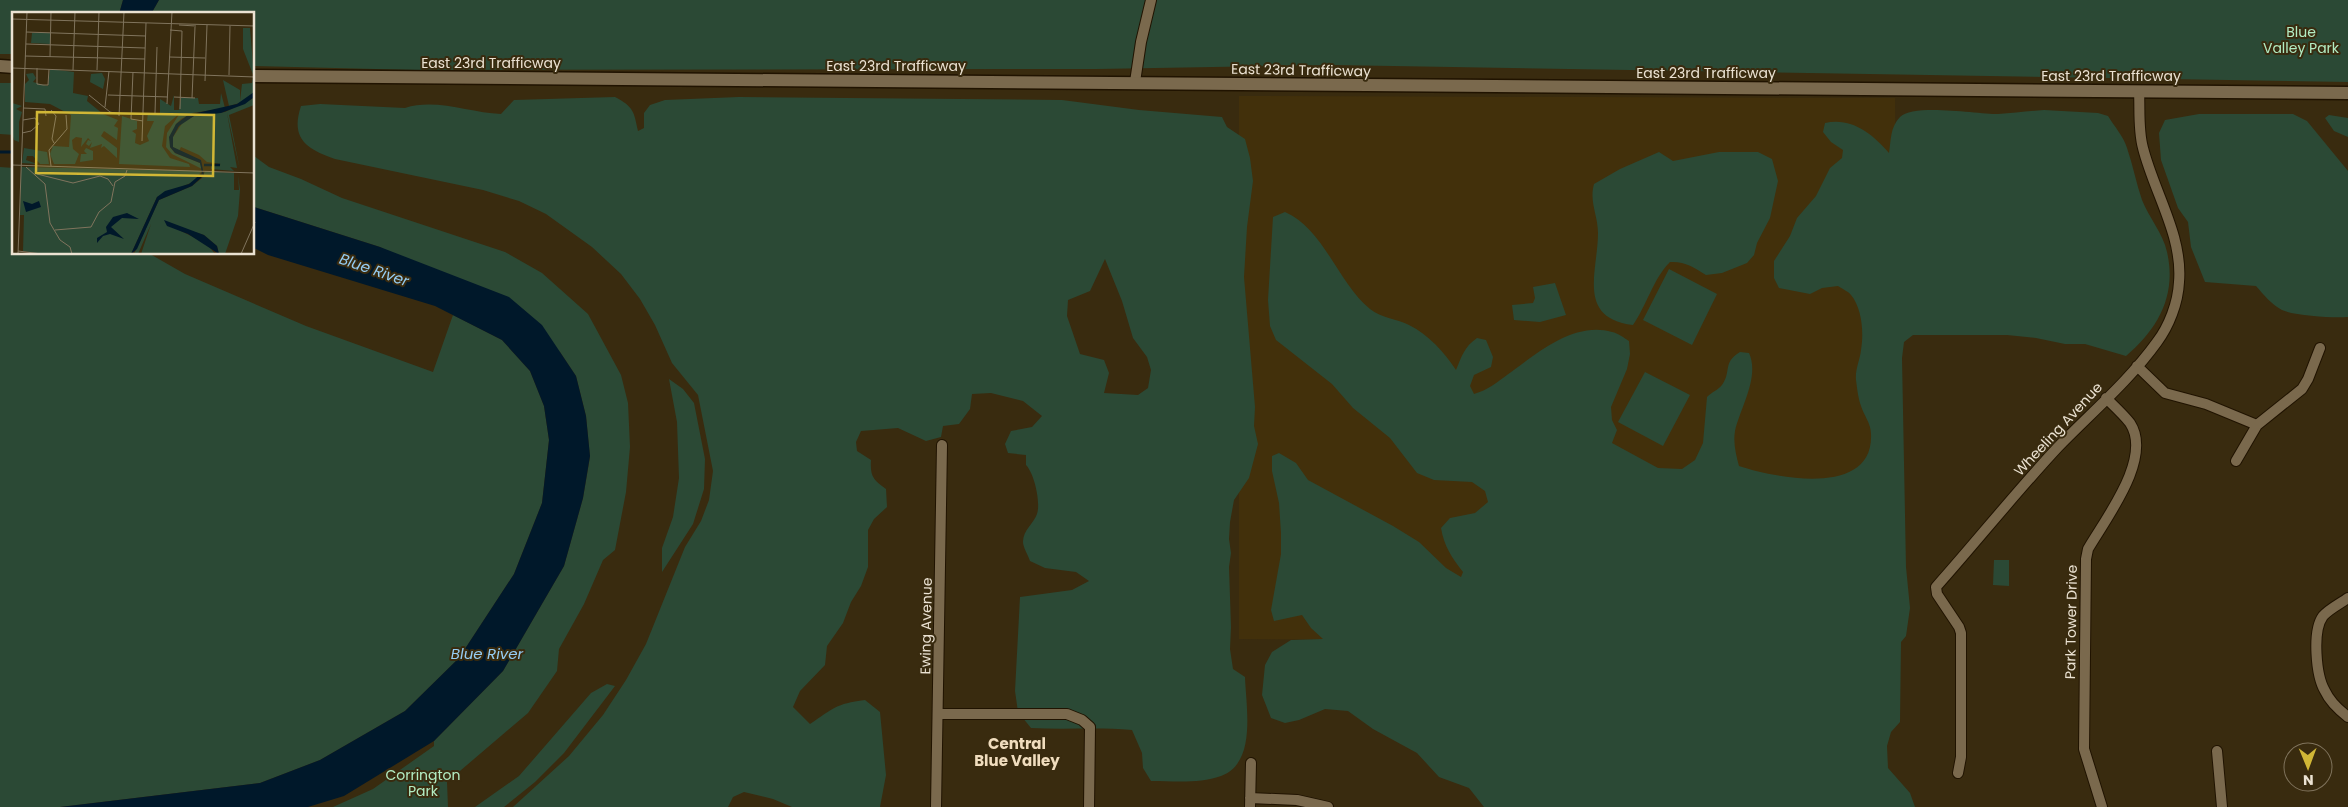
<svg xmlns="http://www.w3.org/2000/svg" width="2348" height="807" font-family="Poppins,sans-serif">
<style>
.built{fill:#42300b}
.green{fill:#2b4935;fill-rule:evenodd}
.water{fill:#00182a}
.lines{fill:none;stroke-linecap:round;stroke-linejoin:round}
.stream{stroke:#00182a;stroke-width:3}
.minor-casing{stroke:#201300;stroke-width:12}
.secondary-casing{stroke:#201300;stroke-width:15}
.minor{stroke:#7a694d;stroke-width:10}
.secondary{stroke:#7a694d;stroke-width:12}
.labels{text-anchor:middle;stroke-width:4;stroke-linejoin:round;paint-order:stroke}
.park-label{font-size:14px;fill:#b2ecc3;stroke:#392b0f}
.street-label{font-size:14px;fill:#ebe2d2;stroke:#392b0f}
.water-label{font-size:15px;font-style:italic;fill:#95cdf4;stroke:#392b0f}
.neighbourhood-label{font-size:15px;font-weight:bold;fill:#f0ddbe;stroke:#392b0f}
.inset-river{fill:none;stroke:#00182a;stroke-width:2.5}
.inset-road{fill:none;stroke:#80745d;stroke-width:1}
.view{fill:#d1b736;fill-opacity:0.15;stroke:#d1b736;stroke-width:2.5}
.inset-edge{fill:none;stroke:#ebe2d2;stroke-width:2.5}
</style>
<rect width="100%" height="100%" fill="#392b0f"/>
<path class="built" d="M 1239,96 L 1895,98 L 1901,642 L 1239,639 Z"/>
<path class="green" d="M 0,0 L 123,0 L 119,14 L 14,14 L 14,54 L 0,54 Z
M 159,0 L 2348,0 L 2348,82 L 1333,65 L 1097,69 L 415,70 L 254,66 L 254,14 L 151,14 Z
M 0,83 L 14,83 L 14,135 L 0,134 Z
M 615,97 C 634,107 634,112 638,131 L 644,128 L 644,113 L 650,105 L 665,100 L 739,97 L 1062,100 L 1139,110 L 1222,117 L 1227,127 L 1245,139 L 1250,158 L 1253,181 L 1247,227 L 1244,277 L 1255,407 L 1254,426 L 1258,444 L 1249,478 L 1234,500 L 1230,522 L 1229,539 L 1231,553 L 1229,567 L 1231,627 L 1230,649 L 1233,669 L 1245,677 C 1246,707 1257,763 1221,776 C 1199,784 1173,781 1151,781 L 1143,768 L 1142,753 L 1132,730 C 1099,727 1065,730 1031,728 L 1018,712 L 1015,691 L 1020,597 L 1072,590 L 1089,581 L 1076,572 L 1045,568 L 1030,561 C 1028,555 1023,547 1023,542 C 1023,530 1034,523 1037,514 C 1041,502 1034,473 1026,465 L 1026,455 L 1008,453 L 1005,444 L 1011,431 L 1032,427 L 1042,416 L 1023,401 L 991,393 L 972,394 L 970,409 L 959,424 L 943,426 L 941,437 L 926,441 L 898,428 L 861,431 L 856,442 L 857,451 L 871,460 C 870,476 873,480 886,489 L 887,507 L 874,519 L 868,530 L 868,567 L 861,586 L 851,602 L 843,623 L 827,646 L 825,665 L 800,691 L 793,707 L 810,724 C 834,708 835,704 865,700 L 880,712 L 886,775 L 880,807 L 792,807 L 773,799 L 744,792 L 733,797 L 728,807 L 513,807 L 569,756 L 603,715 L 626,680 L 646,644 L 685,547 L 701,521 L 709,500 L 713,471 L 698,395 L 672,363 L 655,325 L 640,299 L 621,274 L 592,247 L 546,214 L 519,201 L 483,190 L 335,159 C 307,149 290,139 301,106 L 320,104 L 405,108 C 436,98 470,113 501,114 L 514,100 ZM 1105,259 L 1122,301 L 1133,338 L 1147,357 L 1151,370 L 1148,388 L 1138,395 L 1104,393 L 1109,373 L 1104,360 L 1080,354 L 1067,316 L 1068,300 L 1090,291 Z
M 2044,110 L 2098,113 L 2108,116 C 2114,126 2124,137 2127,148 C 2133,165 2136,183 2142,200 C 2149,218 2163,233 2167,252 C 2177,295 2158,329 2126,356 L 2085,344 L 2065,344 L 2036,338 L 2007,335 L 1913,335 L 1904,342 L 1902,358 L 1906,567 L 1910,608 L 1906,636 L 1901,642 L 1900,722 L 1891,732 L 1887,746 L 1888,768 L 1910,793 L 1915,807 L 1484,807 L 1469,788 L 1439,777 L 1417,753 L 1373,729 L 1348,711 L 1325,709 L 1299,720 L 1285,723 L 1271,718 L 1262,695 L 1265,665 L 1272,652 L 1291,640 L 1323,639 L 1311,628 L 1302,615 L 1274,621 L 1271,610 L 1281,554 L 1281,533 L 1279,503 L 1272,471 L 1272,456 L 1279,453 L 1296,463 L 1308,480 L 1393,526 L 1419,542 L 1446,568 L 1461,577 L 1463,572 C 1452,558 1444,546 1441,528 L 1450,518 L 1475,513 L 1488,502 L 1485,491 L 1472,482 L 1434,480 L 1417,473 L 1390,438 L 1353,408 L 1332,384 L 1276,340 L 1270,326 L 1268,300 L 1273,217 L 1285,212 C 1324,229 1338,283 1370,309 C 1381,318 1398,319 1409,325 C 1429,335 1444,352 1456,370 C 1462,356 1464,347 1477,338 L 1486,340 L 1493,357 L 1491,367 L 1474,375 L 1470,386 L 1474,394 C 1488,390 1496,383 1507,375 C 1536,354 1574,321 1612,332 C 1618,333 1624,338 1629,341 L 1630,354 L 1627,369 L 1611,407 L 1612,420 L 1617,430 L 1612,443 L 1658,468 L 1682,469 L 1695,460 L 1703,443 L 1707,397 C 1712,392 1718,390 1722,385 C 1732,371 1722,363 1740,352 L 1749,353 C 1760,377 1740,408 1735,431 C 1733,443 1736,455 1739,466 C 1775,478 1874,498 1871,434 C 1871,423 1864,416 1861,406 C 1858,398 1857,387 1856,380 C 1855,369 1860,360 1861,350 C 1864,333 1862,308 1851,295 C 1848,291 1842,289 1838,286 L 1822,288 L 1810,294 L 1779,288 L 1774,278 L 1774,261 L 1790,236 L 1797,218 L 1816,196 L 1830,168 L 1842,158 L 1843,150 L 1831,142 L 1823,132 L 1825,123 C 1851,117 1872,133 1889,153 C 1891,141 1890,127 1900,117 C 1913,103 1978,114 1998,114 C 2014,113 2029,111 2044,110 Z
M 2199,114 L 2293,114 L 2307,121 L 2348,171 L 2348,317 C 2333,318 2295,316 2282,310 C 2272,305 2263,294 2256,286 L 2205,282 L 2191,247 L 2188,222 L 2178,208 L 2161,160 L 2159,133 L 2165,120 Z
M 2329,115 L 2348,118 L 2348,137 L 2334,131 L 2325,118 Z
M 1659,152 L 1673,161 L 1719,152 L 1758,152 L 1772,159 L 1778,181 L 1770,218 L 1757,243 L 1754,255 L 1747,263 L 1722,273 L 1706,275 C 1694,267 1684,261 1670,262 C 1653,279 1647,305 1633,325 C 1576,318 1598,271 1598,233 C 1598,215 1589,202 1594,184 L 1620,169 Z
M 254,156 L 269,167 L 301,179 L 342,198 L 505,252 L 542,273 L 588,314 L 621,375 L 628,403 L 630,447 L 626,492 L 615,550 L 603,560 L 584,604 L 559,649 L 557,671 L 528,713 L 447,782 L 448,807 L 333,807 L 373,789 L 434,746 L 434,741 L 503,671 L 564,566 L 583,498 L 590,457 L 586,416 L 576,376 L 560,352 L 380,247 L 254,207 Z
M 0,167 L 14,168 L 14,254 L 150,254 L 185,274 L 306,326 L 433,372 L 453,315 L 502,340 L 530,371 L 544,406 L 549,440 L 542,503 L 514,574 L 459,658 L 405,711 L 320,760 L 260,783 L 60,807 L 0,807 Z
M 1669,269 L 1717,294 L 1692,345 L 1643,320 Z
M 1555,283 L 1566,315 L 1540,322 L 1514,320 L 1512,305 L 1533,303 L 1535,298 L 1533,287 Z
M 1645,372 L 1690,395 L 1663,446 L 1618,422 Z
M 669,379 L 683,389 L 694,403 L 705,459 L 704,489 L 693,524 L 662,572 L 662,548 L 673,517 L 679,478 L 677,422 Z
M 1994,560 L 2009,560 L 2009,586 L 1993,585 Z
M 607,684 L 615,686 L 564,753 L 535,782 L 504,807 L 475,807 L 519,776 L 591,693 Z"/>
<path class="water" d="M 123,0 L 159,0 L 151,14 L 119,14 Z
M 254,207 L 380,247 L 509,297 L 542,325 L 576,376 L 586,416 L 590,456 L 583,498 L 564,566 L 503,671 L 434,741 L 344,796 L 308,807 L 60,807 L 260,783 L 320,760 L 405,711 L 459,658 L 514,574 L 542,503 L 549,440 L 544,406 L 530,371 L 502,340 L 435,306 L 268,255 L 254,248 Z"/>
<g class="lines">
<path class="stream" d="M 0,152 L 14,152"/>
<defs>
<path id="minor" d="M 1135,82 L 1141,42 L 1151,0
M 2137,366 L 2165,393 L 2206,404 L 2257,425
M 2236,461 L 2257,425 L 2302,389 L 2308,379 L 2320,348
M 2348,598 C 2341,603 2329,609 2323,616 C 2312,631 2316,676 2325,691 C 2330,702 2339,710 2348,717
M 938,714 L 1067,714 L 1082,720 L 1090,727 L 1089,807
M 2217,751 L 2222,807
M 1958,773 L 1961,757 L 1961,633 L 1959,627 L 1937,594 L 1936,587 C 1977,541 2016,492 2058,447 C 2091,413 2129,381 2157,342 C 2169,326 2178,303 2179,282 C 2183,236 2154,192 2143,148 C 2138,130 2140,110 2139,91
M 1250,798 L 1297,800 L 1328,807
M 936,807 L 942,445
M 1250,807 L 1251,763
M 2102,807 L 2084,749 L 2086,559 L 2088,549 C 2106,518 2153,458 2130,423 C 2123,414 2114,406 2106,398"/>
<path id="secondary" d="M 0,66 L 14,67
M 254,76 L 2348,93"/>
</defs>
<use href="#minor" class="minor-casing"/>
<use href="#secondary" class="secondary-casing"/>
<use href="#minor" class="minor"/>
<use href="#secondary" class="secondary"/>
</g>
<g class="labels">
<g class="park-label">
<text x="2301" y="37">Blue<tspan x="2301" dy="16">Valley Park</tspan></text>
<text x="423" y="780">Corrington<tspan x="423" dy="16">Park</tspan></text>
</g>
<g class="street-label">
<text x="491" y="68">East 23rd Trafficway</text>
<text x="896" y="71">East 23rd Trafficway</text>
<text transform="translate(1301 70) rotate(1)" y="5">East 23rd Trafficway</text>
<text x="1706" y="78">East 23rd Trafficway</text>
<text x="2111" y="81">East 23rd Trafficway</text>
<text transform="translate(2058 429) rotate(-47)" y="5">Wheeling Avenue</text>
<text transform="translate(2071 622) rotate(-89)" y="5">Park Tower Drive</text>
<text transform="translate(926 626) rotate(-89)" y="5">Ewing Avenue</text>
</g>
<g class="water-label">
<text transform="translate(374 270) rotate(19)" y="5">Blue River</text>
<text x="487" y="659">Blue River</text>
</g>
<g class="neighbourhood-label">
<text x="1017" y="749">Central<tspan x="1017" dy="17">Blue Valley</tspan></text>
</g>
</g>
<g transform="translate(12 12)">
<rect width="242" height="242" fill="#392b0f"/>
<path d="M 231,16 L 238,16 L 242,65 L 231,37 ZM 20,21 L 38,21 L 38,32 L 19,31 ZM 38,57 L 62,60 L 61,81 L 76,84 L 75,89 L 91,102 L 106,108 L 102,114 L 106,116 L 105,128 L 92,119 L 89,124 L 105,136 L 105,146 L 92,134 L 89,136 L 90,132 L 78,136 L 80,130 L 77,134 L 74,132 L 76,128 L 79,129 L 76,126 L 69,135 L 70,126 L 64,125 L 60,128 L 61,137 L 67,142 L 63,152 L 42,152 L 38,142 L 41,134 L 57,135 L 59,103 L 38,92 L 13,90 L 13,72 L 17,68 L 14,62 L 21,61 L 24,66 L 21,70 L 36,74 ZM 90,61 L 93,67 L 91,77 L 78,70 L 79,62 ZM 241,66 L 241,82 L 231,90 L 217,94 L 211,68 L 228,78 L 228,89 L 230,72 L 240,71 ZM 209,81 L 213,96 L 181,101 L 169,107 L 164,112 L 158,135 L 163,141 L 188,151 L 190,157 L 160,142 L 154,135 L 155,121 L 168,101 L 153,114 L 150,134 L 158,146 L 177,152 L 178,155 L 107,152 L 110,104 L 125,109 L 125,117 L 120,119 L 124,122 L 123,131 L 128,133 L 137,129 L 135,124 L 142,109 L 135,109 L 136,101 L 148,101 L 148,87 L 159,94 L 162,83 L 162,98 L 167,98 L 169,86 L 186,86 L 187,92 L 208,92 ZM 242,86 L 242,93 L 217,103 L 228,158 L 215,101 L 225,156 L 218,155 L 222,159 L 199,157 L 199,154 L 209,152 L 195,150 L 187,143 L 169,135 L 167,139 L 161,135 L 161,125 L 171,110 L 182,104 L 213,100 ZM 0,91 L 10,94 L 4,97 L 10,100 L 7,110 L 7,130 L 2,128 L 0,121 ZM 12,136 L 35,140 L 37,152 L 28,152 L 21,144 L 15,144 L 14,148 L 25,152 L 10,151 ZM 74,136 L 81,139 L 81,148 L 68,150 L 69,142 L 75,142 L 72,139 ZM 9,155 L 190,159 L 181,170 L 145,185 L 119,242 L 30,242 L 11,239 L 12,203 L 8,203 ZM 193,159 L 222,161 L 222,178 L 227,178 L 226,163 L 228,178 L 226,204 L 213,242 L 207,242 L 205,234 L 192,223 L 155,212 L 195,232 L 203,242 L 129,242 L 139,212 L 126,242 L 122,242 L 147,188 L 180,174 L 190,166 Z" fill="#2b4935"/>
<path d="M 242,80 L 242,85 L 233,92 L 209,101 L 182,104 L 167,114 L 161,125 L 161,135 L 189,148 L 192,163 L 180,174 L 147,188 L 125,237 L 119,242 L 145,185 L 153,179 L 177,172 L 190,161 L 188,151 L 163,141 L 158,135 L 157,125 L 164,112 L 176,103 L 225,92 ZM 11,189 L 20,192 L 27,189 L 29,195 L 14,200 ZM 115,201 L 127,207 L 110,206 L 99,215 L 112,227 L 98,222 L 91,224 L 85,231 L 85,226 L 95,220 L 94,215 L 101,205 ZM 152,208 L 192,223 L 205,234 L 207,242 L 176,222 L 155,214 Z" fill="#00182a"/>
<path class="inset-river" d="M 192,153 L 208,153"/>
<path class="inset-road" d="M 0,7 L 243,14M 167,13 L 184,14M 158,18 L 170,19 L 168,97M 14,20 L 134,24M 14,32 L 133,36M 13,44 L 133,47M 38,45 L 39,0M 157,45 L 193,46M 0,56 L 243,65M 25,56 L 25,72 L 31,73 L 36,73 L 37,57M 61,58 L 63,0M 85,58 L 87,0M 121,60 L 119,107 L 131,109M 217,63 L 218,14M 193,69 L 195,13M 77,83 L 98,100 L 107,102M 96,83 L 156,85M 162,85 L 183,86M 180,86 L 183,15M 155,92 L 160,0M 93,95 L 97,59M 11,96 L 33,97 L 34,104M 39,98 L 44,104 L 40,127 L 42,131M 143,101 L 145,35M 107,104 L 112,0M 10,121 L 19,119 L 27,112 L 23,106 L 11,108M 130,129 L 134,11M 0,153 L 243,161M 39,154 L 37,138 L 55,117 L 54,103M 14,155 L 33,172 L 38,211 L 48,228 L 58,235 L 60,242M 25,162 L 61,171 L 88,164 L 96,167 L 101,174M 43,218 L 79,215 L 87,200 L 99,190 L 103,170 L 113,164 L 115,158M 6,239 L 30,242M 6,242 L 15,0M 229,242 L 243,210"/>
<path class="view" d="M 25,100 L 202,103 L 201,164 L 24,161 Z"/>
<rect width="242" height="242" class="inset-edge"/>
</g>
<g transform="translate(2308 767) rotate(179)"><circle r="24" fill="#392b0f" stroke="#80745d"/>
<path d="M0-4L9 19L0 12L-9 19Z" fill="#d1b736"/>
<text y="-8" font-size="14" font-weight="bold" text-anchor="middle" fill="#ebe2d2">N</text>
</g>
</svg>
